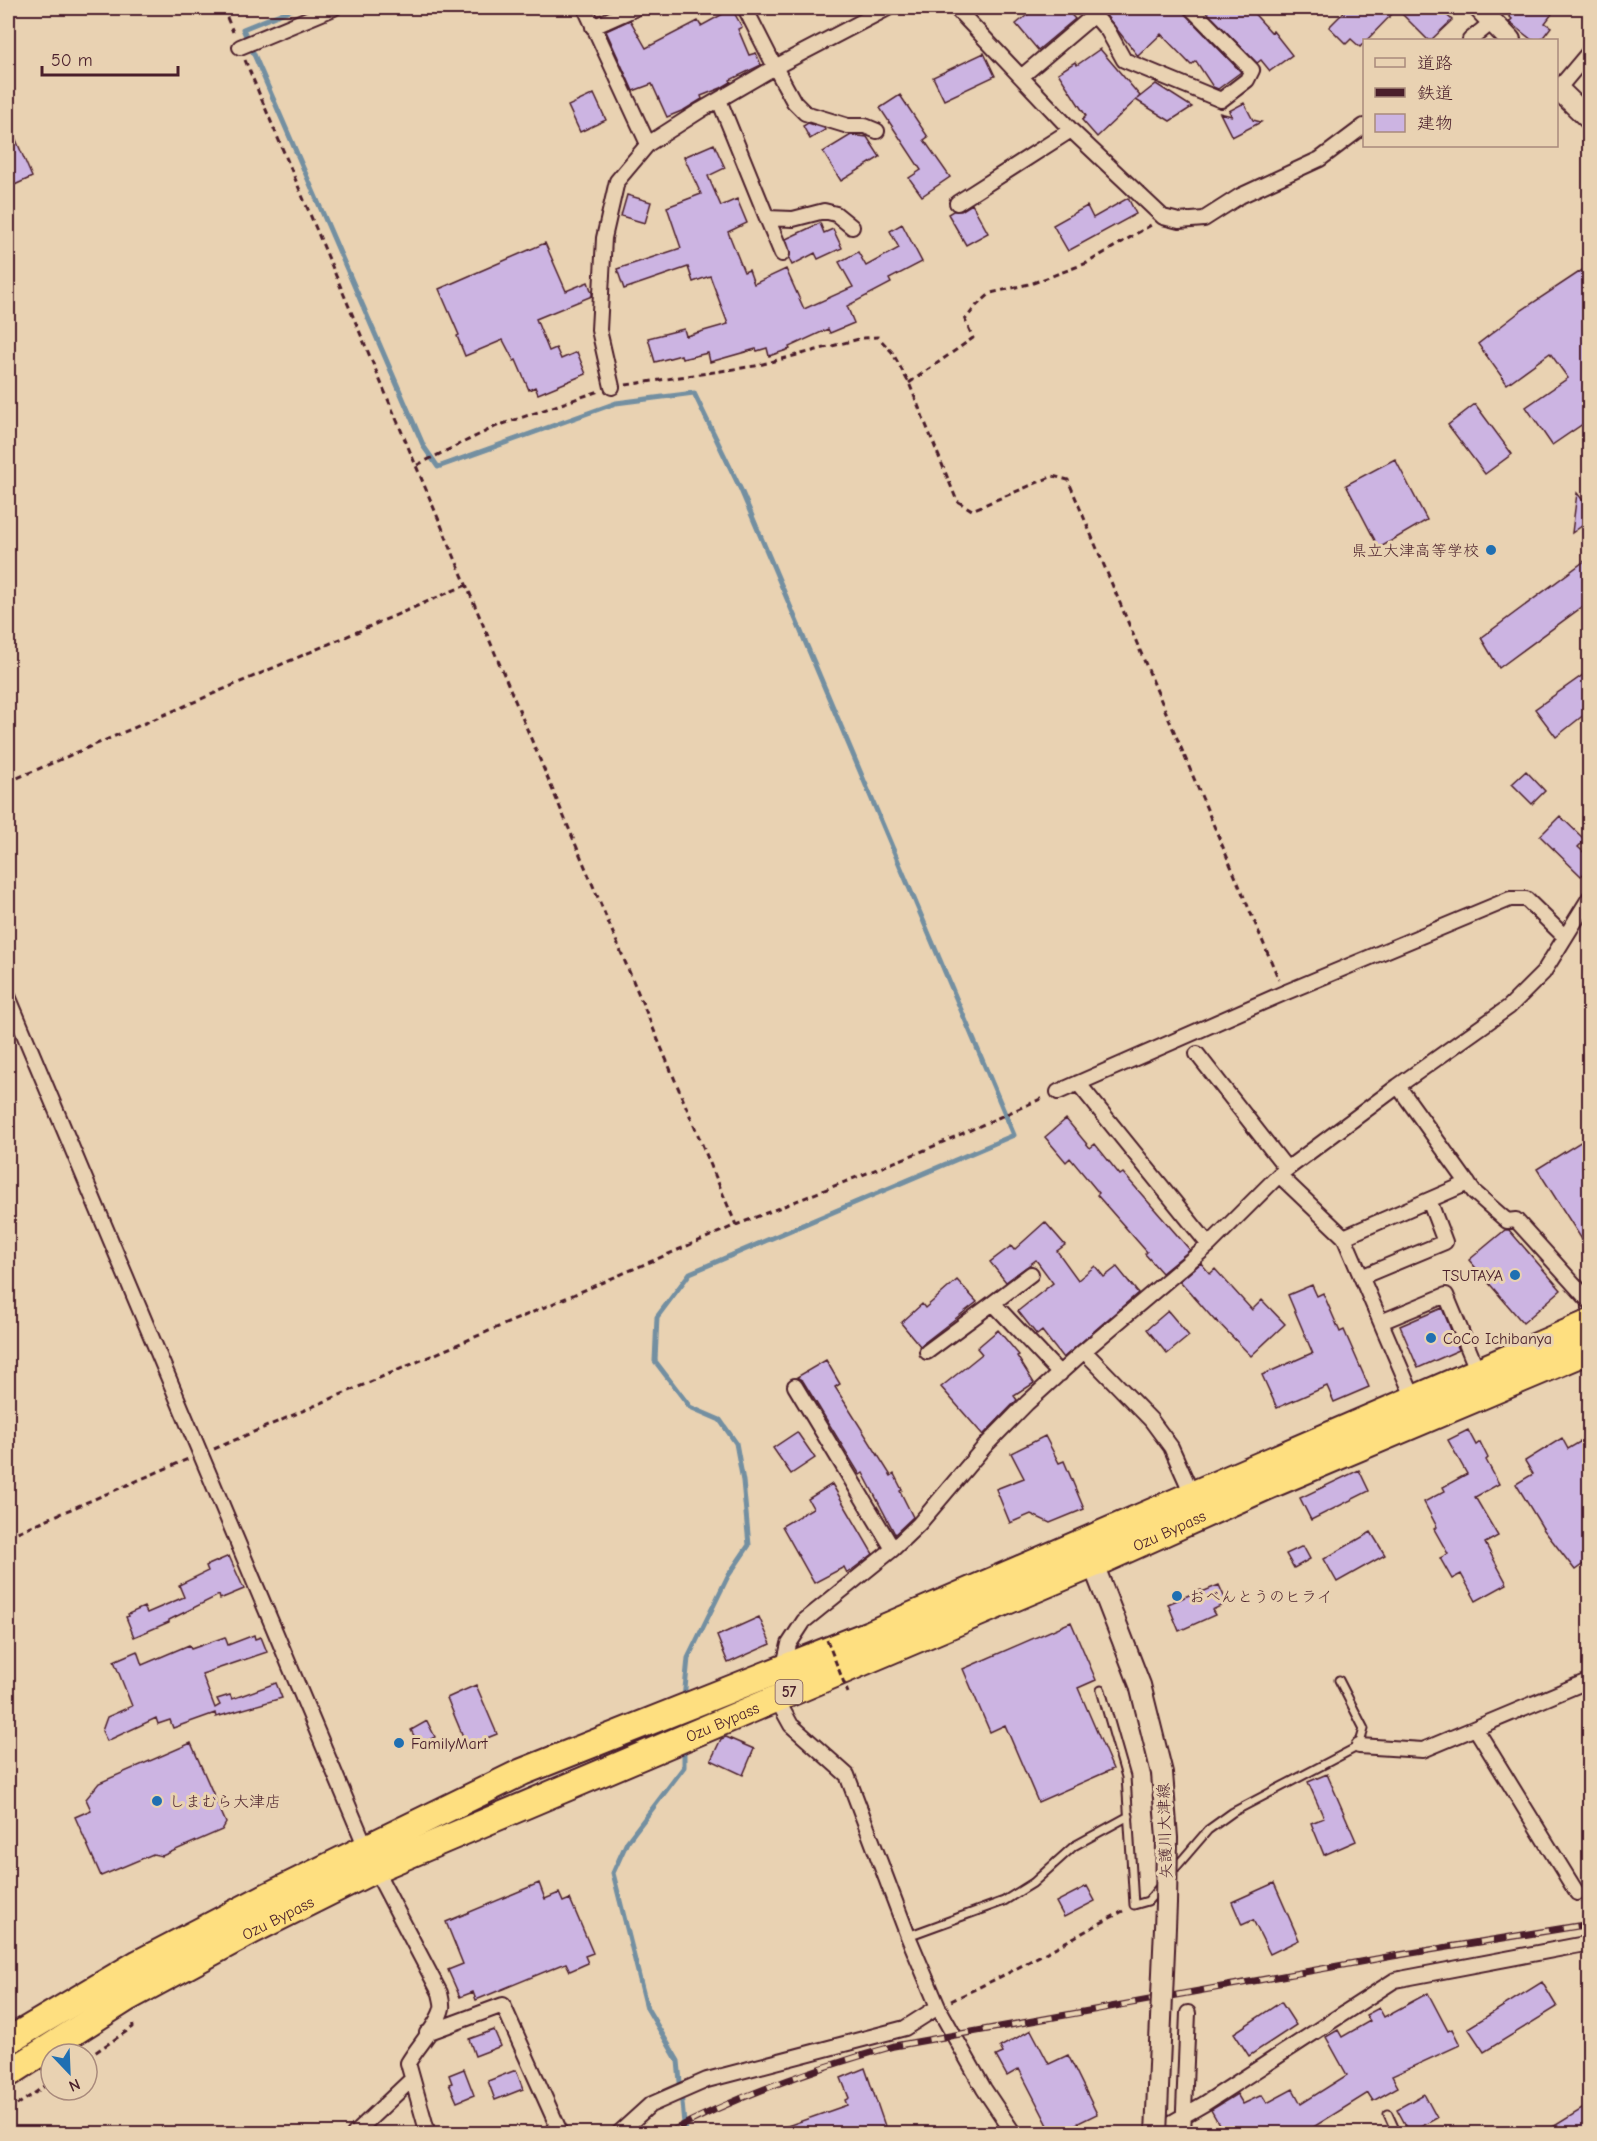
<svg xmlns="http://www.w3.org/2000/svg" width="1597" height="2141" font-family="'Comic Neue','Klee One',sans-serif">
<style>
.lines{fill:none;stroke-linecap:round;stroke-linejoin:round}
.stream{stroke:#738fa1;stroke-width:5}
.building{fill:#ccb4e2;stroke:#4a1f2b;stroke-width:1.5}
.lane-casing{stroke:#4a1f2b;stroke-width:11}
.street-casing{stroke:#4a1f2b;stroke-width:18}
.secondary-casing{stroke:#4a1f2b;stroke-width:24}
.highway-casing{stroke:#4a1f2b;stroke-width:30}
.path{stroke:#4a1f2b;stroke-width:3;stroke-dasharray:6 4.5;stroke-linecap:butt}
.lane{stroke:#e9d2b2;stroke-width:7}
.street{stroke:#e9d2b2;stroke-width:14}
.secondary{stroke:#e9d2b2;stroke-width:20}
.highway{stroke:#fedf80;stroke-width:26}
.rail-casing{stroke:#4a1f2b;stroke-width:7}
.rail{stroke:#e9d2b2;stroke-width:4.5;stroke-dasharray:14;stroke-linecap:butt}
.secondary-bridge-casing{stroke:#4a1f2b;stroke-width:24;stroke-linecap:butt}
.path-bridge{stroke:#4a1f2b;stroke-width:3;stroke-dasharray:6 4.5;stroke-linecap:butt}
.secondary-bridge{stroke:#e9d2b2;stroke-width:20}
.poi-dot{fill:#1f6fb2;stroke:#e9d2b2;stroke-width:2}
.labels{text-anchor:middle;stroke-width:6;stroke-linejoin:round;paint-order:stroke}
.shield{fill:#e9d2b2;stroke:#7a5554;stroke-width:1.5}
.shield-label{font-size:15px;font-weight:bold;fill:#4a1f2b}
.poi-label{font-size:16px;fill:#4a1f2b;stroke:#e9d2b2;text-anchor:start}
.street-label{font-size:16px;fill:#4a1f2b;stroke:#e9d2b2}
</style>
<rect width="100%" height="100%" fill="#e9d2b2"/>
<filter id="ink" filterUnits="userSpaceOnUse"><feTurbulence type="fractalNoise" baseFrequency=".0167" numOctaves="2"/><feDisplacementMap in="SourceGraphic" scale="12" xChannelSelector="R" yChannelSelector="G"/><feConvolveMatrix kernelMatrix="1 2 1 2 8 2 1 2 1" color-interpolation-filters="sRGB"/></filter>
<g filter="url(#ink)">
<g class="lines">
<path class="stream" d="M 295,8 L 243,29 L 424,447 L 438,467 L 616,403 L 694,393 L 741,490 L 1014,1135 L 690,1273 L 657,1317 L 655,1361 L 690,1407 L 720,1420 L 736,1443 L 743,1481 L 749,1545 L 728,1576 L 688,1658 L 684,1699
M 684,1744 L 684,1767 L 627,1842 L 613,1873 L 647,2008 L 678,2061 L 685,2134"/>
</g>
<path class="building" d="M 1036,8 L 1065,8 L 1075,19 L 1038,50 L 1016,24 Z
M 1100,8 L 1182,8 L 1185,14 L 1241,72 L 1218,89 L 1213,87 L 1196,61 L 1191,65 L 1161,34 L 1138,56 Z
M 1203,8 L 1249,8 L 1271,32 L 1273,31 L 1292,55 L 1270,71 L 1261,60 L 1257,63 Z
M 1348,8 L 1439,8 L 1452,20 L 1431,40 L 1428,40 L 1397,9 L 1360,47 L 1351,39 L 1346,44 L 1329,27 Z
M 1501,8 L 1544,8 L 1552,14 L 1545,23 L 1551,27 L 1541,40 L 1532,40 L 1509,22 L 1512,19 Z
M 732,9 L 742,27 L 738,29 L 749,55 L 756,53 L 761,65 L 730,80 L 731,82 L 721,88 L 701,96 L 702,99 L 684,110 L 667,117 L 652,84 L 633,91 L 606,31 L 630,20 L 646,48 L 698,21 L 701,26 Z
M 1100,49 L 1140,96 L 1137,99 L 1156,84 L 1192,107 L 1170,121 L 1136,100 L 1097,137 L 1082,120 L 1086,116 L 1058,73 L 1075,62 L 1077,65 Z
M 984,53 L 995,76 L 944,100 L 933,77 Z
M 594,94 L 606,120 L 580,132 L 568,106 Z
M 900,95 L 928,137 L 924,140 L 950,177 L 922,196 L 909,178 L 921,170 L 880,108 Z
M 1244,103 L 1253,120 L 1261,122 L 1232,137 L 1220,113 L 1232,116 L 1229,111 Z
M 8,121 L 32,177 L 8,188 Z
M 808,123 L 824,128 L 825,130 L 810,139 L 803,126 Z
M 851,135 L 867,137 L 880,157 L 841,181 L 823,152 Z
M 714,144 L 725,168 L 708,176 L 721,206 L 737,199 L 747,223 L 728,232 L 744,272 L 749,270 L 754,284 L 786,269 L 804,309 L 853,287 L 839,262 L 858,252 L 866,266 L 899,248 L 890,231 L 902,224 L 922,262 L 889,279 L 891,283 L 847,306 L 854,323 L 830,333 L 828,329 L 789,347 L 790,349 L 769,356 L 767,348 L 757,351 L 756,349 L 710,362 L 708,353 L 682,359 L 681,355 L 655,362 L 648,338 L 684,329 L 686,336 L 728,324 L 710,276 L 693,282 L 688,267 L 624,289 L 617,269 L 681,248 L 667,207 L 701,194 L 684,157 Z
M 627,195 L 651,202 L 645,223 L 621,216 Z
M 1128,198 L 1136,214 L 1068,251 L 1053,225 L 1087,206 L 1093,218 Z
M 972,204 L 988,233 L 966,245 L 948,214 L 953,211 L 961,211 Z
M 820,223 L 824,233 L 833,229 L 842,248 L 818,259 L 815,253 L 792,265 L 789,259 L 790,251 L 786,239 Z
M 545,243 L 566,291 L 588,282 L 592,293 L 592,296 L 536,319 L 549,351 L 556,348 L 561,359 L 577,352 L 586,374 L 538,394 L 535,387 L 529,390 L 516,360 L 514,361 L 503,340 L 465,356 L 457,336 L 459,335 L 439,289 Z
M 1590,265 L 1590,419 L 1552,445 L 1526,407 L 1568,378 L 1550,353 L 1507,384 L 1478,344 L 1522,310 Z
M 1475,404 L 1512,454 L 1485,474 L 1448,425 Z
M 1395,459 L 1427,520 L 1379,548 L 1346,485 Z
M 1577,493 L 1590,509 L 1590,520 L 1572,533 Z
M 1590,557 L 1590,601 L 1499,668 L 1481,638 Z
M 1590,670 L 1590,710 L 1556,737 L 1535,709 Z
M 1526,771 L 1545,791 L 1532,804 L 1512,784 Z
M 1560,816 L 1585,840 L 1578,847 L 1590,858 L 1590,868 L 1581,876 L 1540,836 Z
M 1066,1119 L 1090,1148 L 1095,1144 L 1120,1175 L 1123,1173 L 1190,1250 L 1162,1273 L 1145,1254 L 1147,1252 L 1097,1195 L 1099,1193 L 1070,1158 L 1066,1162 L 1045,1137 Z
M 1590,1136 L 1590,1252 L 1537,1169 Z
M 1045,1222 L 1065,1245 L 1057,1251 L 1078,1280 L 1095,1266 L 1104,1277 L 1117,1267 L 1138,1293 L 1063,1358 L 1042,1331 L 1037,1335 L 1018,1311 L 1053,1283 L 1036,1260 L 1006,1282 L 990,1262 L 1011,1246 L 1014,1250 Z
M 1505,1230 L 1509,1230 L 1561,1290 L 1523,1323 L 1469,1260 Z
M 1201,1263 L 1210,1274 L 1215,1269 L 1252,1310 L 1262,1300 L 1285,1324 L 1251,1356 L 1216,1320 L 1215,1321 L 1180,1281 Z
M 957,1280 L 977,1302 L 920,1346 L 901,1323 L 922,1304 L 925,1308 Z
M 1312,1285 L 1317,1296 L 1323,1293 L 1340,1332 L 1344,1330 L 1369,1387 L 1334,1402 L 1327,1386 L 1277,1408 L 1262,1375 L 1312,1353 L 1313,1354 L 1288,1295 Z
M 1442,1308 L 1459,1350 L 1418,1368 L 1400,1326 Z
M 1168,1311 L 1189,1336 L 1167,1354 L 1147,1329 Z
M 998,1330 L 1019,1355 L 1017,1356 L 1034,1383 L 1014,1396 L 1017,1400 L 983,1435 L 941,1387 L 982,1354 L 977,1348 Z
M 826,1360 L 840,1384 L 835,1387 L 891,1476 L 894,1474 L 902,1490 L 900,1491 L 913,1517 L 895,1534 L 863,1473 L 860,1475 L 803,1381 L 797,1377 Z
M 1468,1430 L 1476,1445 L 1480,1442 L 1488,1458 L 1486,1460 L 1499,1484 L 1475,1497 L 1498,1536 L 1485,1543 L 1507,1584 L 1476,1601 L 1461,1574 L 1452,1579 L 1440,1558 L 1448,1554 L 1434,1529 L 1437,1527 L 1424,1502 L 1445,1491 L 1443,1487 L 1467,1474 L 1448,1440 Z
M 797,1432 L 815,1458 L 791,1474 L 773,1448 Z
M 1045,1436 L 1059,1463 L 1064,1461 L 1084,1509 L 1050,1523 L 1031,1514 L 1010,1523 L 996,1489 L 1024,1478 L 1011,1453 Z
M 1590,1436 L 1590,1559 L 1575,1570 L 1544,1530 L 1516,1484 L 1533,1474 L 1525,1461 L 1562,1438 L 1568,1449 Z
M 1359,1470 L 1369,1491 L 1311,1520 L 1300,1498 Z
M 832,1484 L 873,1554 L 853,1569 L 847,1573 L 844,1567 L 814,1583 L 782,1526 L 813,1508 L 808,1499 Z
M 1371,1532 L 1385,1555 L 1337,1582 L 1324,1559 Z
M 1303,1546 L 1310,1559 L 1294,1568 L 1286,1554 Z
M 229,1556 L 244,1589 L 220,1599 L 219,1595 L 169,1620 L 169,1622 L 134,1637 L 126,1617 L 129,1616 L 128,1614 L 144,1607 L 147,1613 L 184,1597 L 179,1585 L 208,1571 L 206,1566 Z
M 1219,1585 L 1227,1603 L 1212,1610 L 1215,1615 L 1179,1631 L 1168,1604 L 1201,1590 L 1202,1592 Z
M 759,1617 L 771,1644 L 728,1663 L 717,1636 Z
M 1071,1622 L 1096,1680 L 1078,1688 L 1113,1769 L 1038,1802 L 1005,1725 L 990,1732 L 963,1669 Z
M 254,1635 L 255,1639 L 261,1637 L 267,1652 L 202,1674 L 215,1708 L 220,1705 L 217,1699 L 230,1695 L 232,1699 L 276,1683 L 282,1698 L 216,1717 L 215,1713 L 173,1728 L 170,1720 L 158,1724 L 156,1718 L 107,1741 L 102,1731 L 107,1717 L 132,1706 L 114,1661 L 137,1651 L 142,1665 L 189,1645 L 191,1649 L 225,1637 L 228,1645 Z
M 476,1685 L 497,1734 L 467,1746 L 447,1698 Z
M 427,1721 L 435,1737 L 419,1745 L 411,1730 Z
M 726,1737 L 754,1749 L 743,1775 L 711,1760 L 721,1739 Z
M 191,1743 L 226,1823 L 222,1830 L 162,1856 L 153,1854 L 101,1876 L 75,1817 L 91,1810 L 86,1799 L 99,1783 Z
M 1327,1774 L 1356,1841 L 1324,1855 L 1311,1823 L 1324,1818 L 1308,1782 Z
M 539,1883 L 545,1899 L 559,1893 L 563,1902 L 570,1899 L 593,1953 L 585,1956 L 588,1963 L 570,1971 L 566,1963 L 476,2000 L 473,1992 L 460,1997 L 448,1970 L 463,1964 L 446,1922 Z
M 1274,1883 L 1299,1940 L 1270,1954 L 1253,1920 L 1242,1925 L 1232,1902 Z
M 1087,1886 L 1095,1901 L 1064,1917 L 1056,1902 Z
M 1542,1982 L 1557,2007 L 1484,2052 L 1468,2028 Z
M 1428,1993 L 1448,2031 L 1452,2029 L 1460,2045 L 1392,2076 L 1398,2087 L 1373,2101 L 1368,2093 L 1304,2133 L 1224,2133 L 1211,2110 L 1237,2094 L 1243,2104 L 1262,2095 L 1267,2103 L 1293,2089 L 1301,2104 L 1347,2075 L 1326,2037 L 1338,2030 L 1342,2037 L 1370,2021 L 1366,2015 L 1379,2008 L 1384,2017 Z
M 1281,2002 L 1296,2025 L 1249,2056 L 1234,2033 Z
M 494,2030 L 501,2046 L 475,2056 L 469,2039 Z
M 1031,2030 L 1049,2064 L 1068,2055 L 1097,2114 L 1058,2133 L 1052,2133 L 1019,2069 L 1007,2076 L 996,2056 L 1003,2053 L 1000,2047 Z
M 865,2068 L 885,2126 L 866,2133 L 773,2133 L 773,2131 L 847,2105 L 845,2100 L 849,2098 L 841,2078 Z
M 464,2069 L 474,2095 L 457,2102 L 449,2084 L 452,2083 L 449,2075 Z
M 516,2070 L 523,2089 L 495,2100 L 488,2081 Z
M 1424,2094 L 1437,2118 L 1410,2133 L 1397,2109 Z
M 1590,2104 L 1590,2133 L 1543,2133 Z"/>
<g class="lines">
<defs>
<path id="lane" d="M 1101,1690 L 1126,1777 L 1134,1905 L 1148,1901 L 1162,1884
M 1171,1873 L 1208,1830 L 1233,1812 L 1359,1746 L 1364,1729 L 1339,1680
M 908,1936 L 1004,1901 L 1033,1883 L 1074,1846 L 1129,1816
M 1388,2114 L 1397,2134"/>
<path id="street" d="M 585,8 L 648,144 L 701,110 L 775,67 L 794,102 L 805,113 L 848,126 L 865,126 L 877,131
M 745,8 L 775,67 L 888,8
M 956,8 L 1071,130 L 1163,217 L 1179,221 L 1204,219 L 1240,196 L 1320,159 L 1364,126
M 1088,8 L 1108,31 L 1124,60 L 1221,100 L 1247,80 L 1252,70 L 1191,8
M 593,27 L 636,8
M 1470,40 L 1492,22
M 240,47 L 334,8
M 1021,77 L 1094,15
M 1558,89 L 1590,51
M 719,100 L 767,218 L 793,219 L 824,211 L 836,214 L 852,227
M 957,203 L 1071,130
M 767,218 L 782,254
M 612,387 L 599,330 L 604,238 L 617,181 L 648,144
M 8,996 L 375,1869 L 440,1993 C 441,1998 443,2004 442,2008 C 439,2024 417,2047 408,2063 L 428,2134
M 1197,1054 L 1287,1169
M 1078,1083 L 1209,1245
M 1398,1086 L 1474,1192 L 1507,1221 L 1516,1220 L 1590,1302
M 1058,1092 L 1284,993 L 1510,899 L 1526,899 L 1565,937
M 1279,1175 L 1344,1237 L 1468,1183
M 1344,1237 L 1414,1399
M 1361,1277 L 1445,1242 L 1429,1200
M 993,1303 L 1031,1274
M 1381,1322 L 1446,1295 L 1478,1372
M 1084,1351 L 1151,1420 L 1171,1447 L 1192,1494
M 927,1352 L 993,1303 L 1060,1374
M 795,1386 L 893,1549
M 783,1670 L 789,1644 L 804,1621 L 893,1549 L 919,1524 L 985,1446 L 1027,1403 L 1084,1351 L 1209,1245 L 1279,1175 L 1398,1086 L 1509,1007 L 1543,973 L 1590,897
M 777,1695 L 776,1698 L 791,1725 L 847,1775 L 908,1936 L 938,2007 L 984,2089 L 1014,2134
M 1476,1729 L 1577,1893
M 1359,1746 L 1423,1750 L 1590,1680
M 427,2033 L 503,2005 L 561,2134
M 354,2134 L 411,2080
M 618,2134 L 650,2105 L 707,2080 L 905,2028 L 938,2007
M 1152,2134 L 1204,2104 L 1395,1980 L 1590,1943
M 1183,2134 L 1188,2013"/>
<path id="secondary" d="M 1479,8 L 1510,40
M 1556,87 L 1590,120
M 1088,1551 L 1140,1685 L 1162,1773"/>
<g id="highway">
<path d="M 8,2041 L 139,1963 L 264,1898 L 522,1772 L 872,1633 L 1590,1323"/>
<path id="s1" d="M 8,2074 L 127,1998 L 253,1930 L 375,1869 L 1094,1564 L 1268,1486 L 1590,1350"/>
</g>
</defs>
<use href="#lane" class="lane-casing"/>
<use href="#street" class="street-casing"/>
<use href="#secondary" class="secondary-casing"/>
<use href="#highway" class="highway-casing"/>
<path class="path" d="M 223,8 L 233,32
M 245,60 L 736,1225
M 909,383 L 973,338 L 965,320 L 976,306 L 991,293 L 1033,283 L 1087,263 L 1151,225
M 626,385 L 755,366 L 863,338 L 878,337 L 892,352 L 909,383 L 957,501 L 972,510 L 1053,476 L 1068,480 L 1279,980
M 417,465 L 497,426 L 599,391
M 8,782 L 466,585
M 214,1449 L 736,1225 L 925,1150 L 1045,1097
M 8,1536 L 188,1459
M 951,2001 L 1008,1973 L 1123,1911
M 87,2058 L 133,2027 L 132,2020
M 8,2111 L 51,2082"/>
<use href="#lane" class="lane"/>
<use href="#street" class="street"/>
<use href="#secondary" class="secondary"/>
<use href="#highway" class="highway"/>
<defs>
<path id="rail" d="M 666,2134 C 738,2095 816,2068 894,2046 L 1393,1956 L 1590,1924"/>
</defs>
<use href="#rail" class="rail-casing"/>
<use href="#rail" class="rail"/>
<defs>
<path id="secondary-bridge" d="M 1156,2134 L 1166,1904 L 1167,1838 L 1162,1773"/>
</defs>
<use href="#secondary-bridge" class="secondary-bridge-casing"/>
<path class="path-bridge" d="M 827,1640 L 848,1693"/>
<use href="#secondary-bridge" class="secondary-bridge"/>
</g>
</g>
<g class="poi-dot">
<circle cx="1491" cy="550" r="6"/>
<circle cx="1515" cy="1275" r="6"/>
<circle cx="1431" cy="1338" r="6"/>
<circle cx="1177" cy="1596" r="6"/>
<circle cx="399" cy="1743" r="6"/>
<circle cx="157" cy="1801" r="6"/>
</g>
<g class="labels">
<rect class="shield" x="775.5" y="1680" width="27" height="24" rx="4.5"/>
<g class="shield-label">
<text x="789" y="1697">57</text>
</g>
<g class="poi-label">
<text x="1479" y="556" text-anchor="end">県立大津高等学校</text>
<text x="1503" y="1281" text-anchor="end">TSUTAYA</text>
<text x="1443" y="1344">CoCo Ichibanya</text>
<text x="1189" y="1602">おべんとうのヒライ</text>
<text x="411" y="1749">FamilyMart</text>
<text x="169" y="1807">しまむら大津店</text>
</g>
<g class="street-label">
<text dy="6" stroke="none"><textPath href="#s1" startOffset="1284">Ozu Bypass</textPath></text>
<text dy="6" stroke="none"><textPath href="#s1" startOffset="798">Ozu Bypass</textPath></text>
<text transform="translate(1164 1831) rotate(-92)" y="6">矢護川大津線</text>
<text dy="6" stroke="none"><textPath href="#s1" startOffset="312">Ozu Bypass</textPath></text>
</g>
</g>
<rect width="1597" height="2141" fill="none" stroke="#e9d2b2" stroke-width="30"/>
<rect x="15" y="15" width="1567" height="2111" fill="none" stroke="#4a1f2b" stroke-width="2" filter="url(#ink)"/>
<rect x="1363" y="39" width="195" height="108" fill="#e9d2b2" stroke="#a98a7c" stroke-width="1.5"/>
<rect x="1375" y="58" width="30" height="9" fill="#e9d2b2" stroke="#a98a7c" stroke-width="1.5"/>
<text x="1417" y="69" font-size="18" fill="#4a1f2b">道路</text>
<rect x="1375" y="88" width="30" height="9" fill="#4a1f2b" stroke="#a98a7c" stroke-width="1.5"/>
<text x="1417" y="99" font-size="18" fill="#4a1f2b">鉄道</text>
<rect x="1375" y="114" width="30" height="18" fill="#ccb4e2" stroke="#a98a7c" stroke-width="1.5"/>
<text x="1417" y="129" font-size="18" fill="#4a1f2b">建物</text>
<g transform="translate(69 2072) rotate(157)"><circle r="28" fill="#e9d2b2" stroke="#a98a7c" stroke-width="1.5"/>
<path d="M0-4.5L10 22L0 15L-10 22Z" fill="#1f6fb2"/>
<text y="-9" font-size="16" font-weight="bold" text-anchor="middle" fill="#4a1f2b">N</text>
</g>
<path d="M42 66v9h136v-9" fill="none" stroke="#4a1f2b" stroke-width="3"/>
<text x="51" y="66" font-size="18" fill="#4a1f2b" stroke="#e9d2b2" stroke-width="4.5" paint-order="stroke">50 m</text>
</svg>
